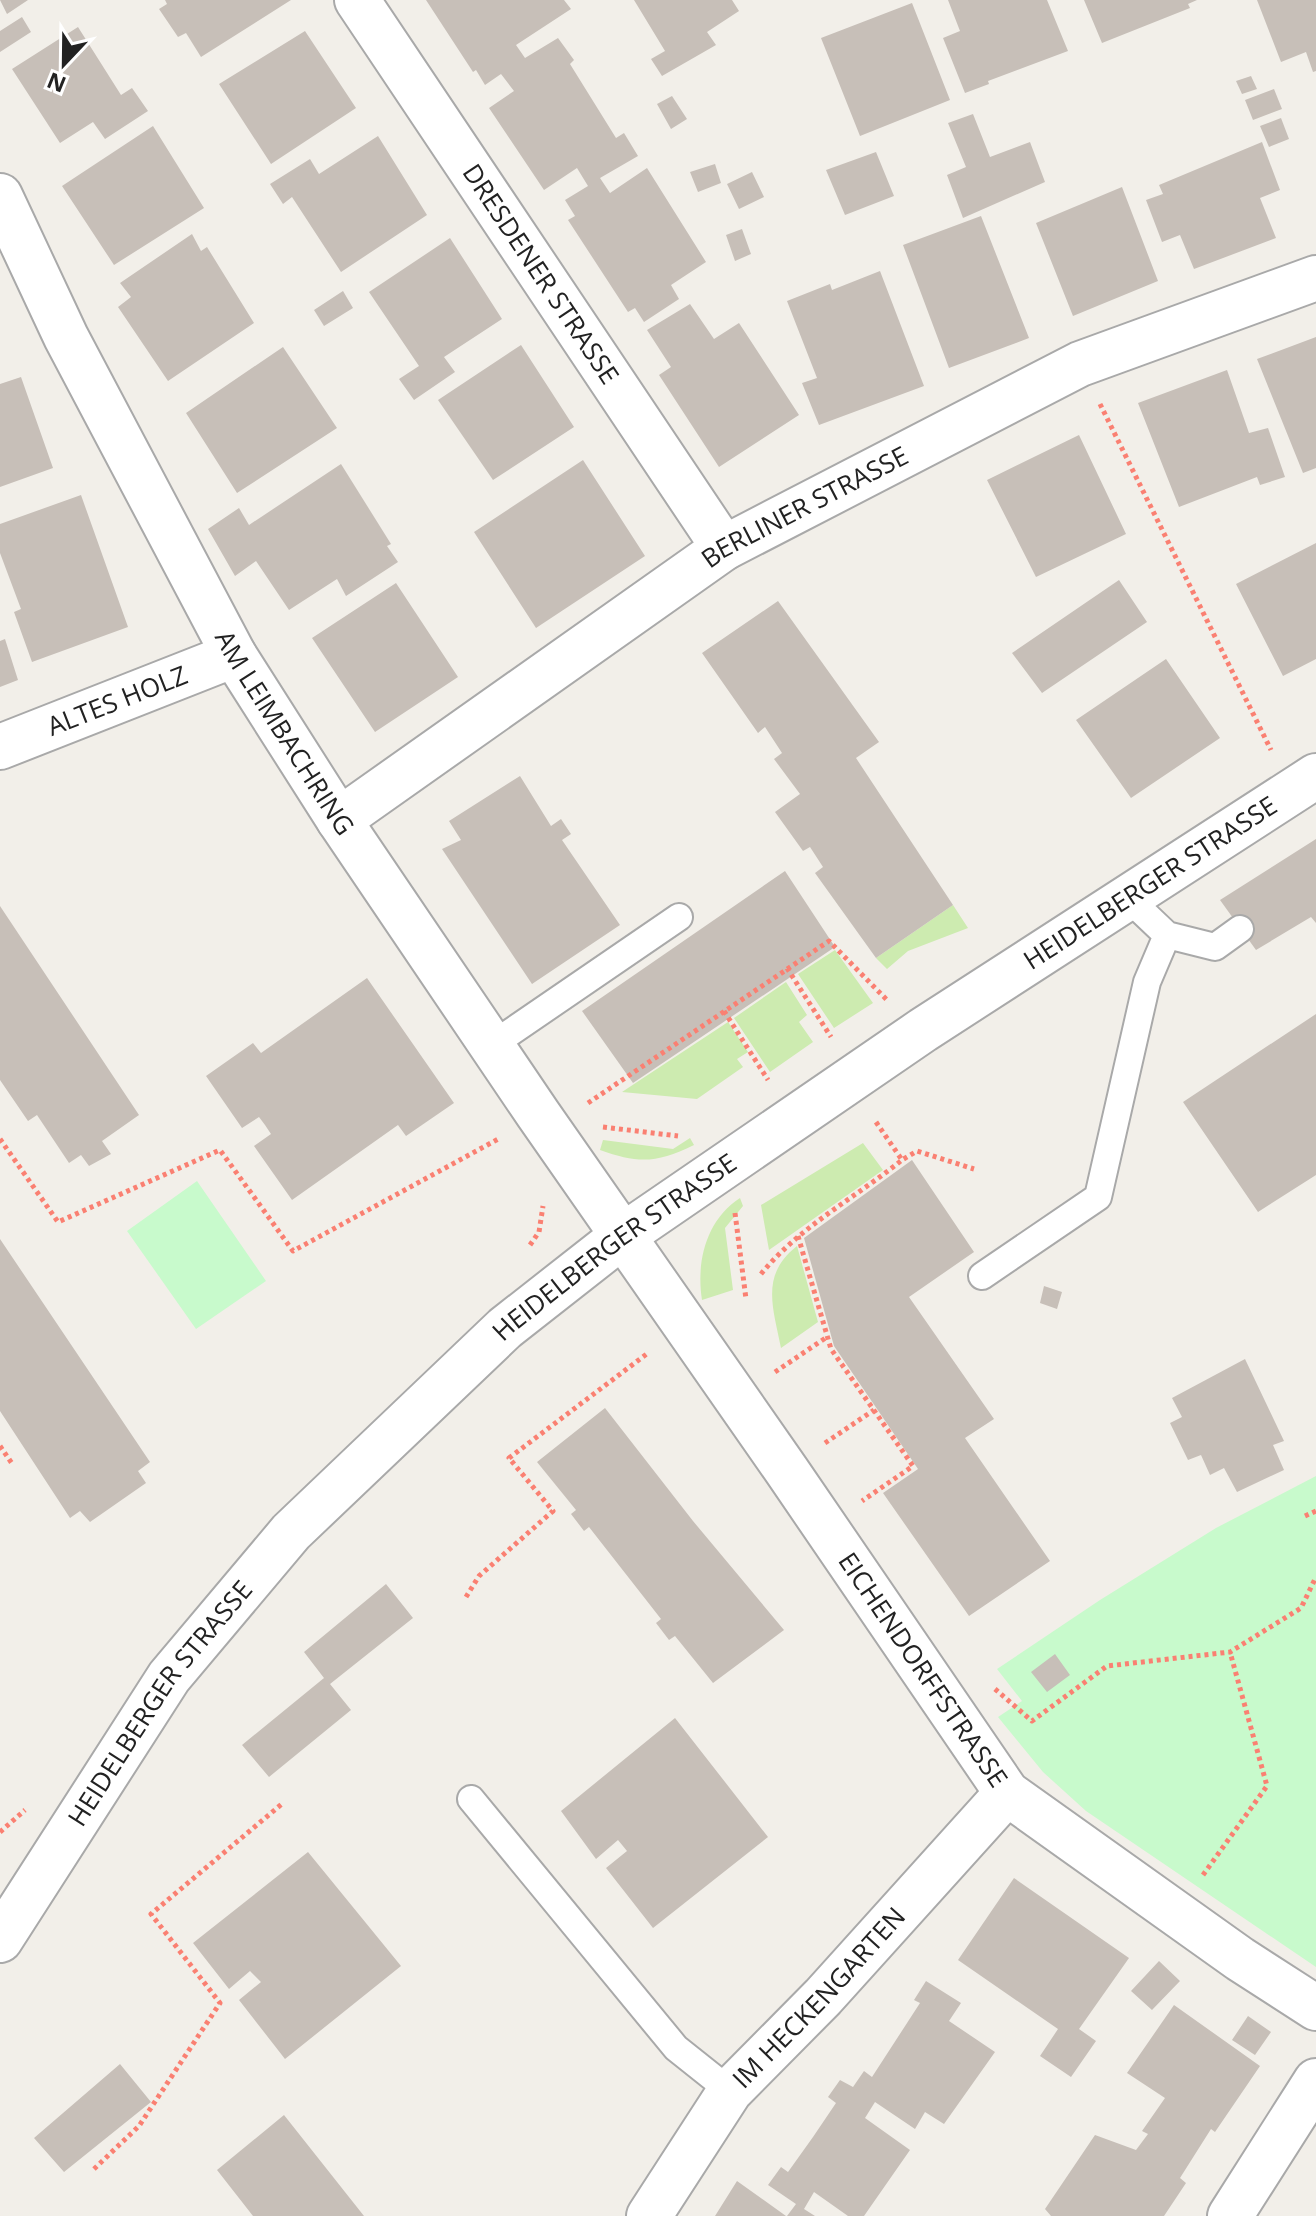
<svg xmlns="http://www.w3.org/2000/svg" width="1316" height="2216" font-family="'Open Sans',sans-serif">
<style>
.grass{fill:#cdebb0}
.park{fill:#c8facc}
.building{fill:#c7bfb8}
.lines{fill:none;stroke-linecap:round;stroke-linejoin:round}
.service-casing{stroke:#a9a9a9;stroke-width:30}
.minor-casing{stroke:#a9a9a9;stroke-width:48}
.tertiary-casing{stroke:#a9a9a9;stroke-width:48}
.path{stroke:#fa8072;stroke-width:5;stroke-dasharray:4 4;stroke-linecap:butt}
.service{stroke:#fff;stroke-width:26}
.minor{stroke:#fff;stroke-width:44}
.tertiary{stroke:#fff;stroke-width:44}
.labels{text-anchor:middle;stroke-width:8;stroke-linejoin:round;paint-order:stroke}
.street-label{font-size:26px;fill:#222;stroke:#fff}
</style>
<rect width="100%" height="100%" fill="#f2efe9"/>
<path class="grass" d="M 953,905 L 968,928 L 908,951 L 887,969 L 876,958 Z
M 835,950 L 873,1003 L 834,1028 L 798,974 Z
M 786,982 L 807,1015 L 799,1022 L 813,1042 L 770,1072 L 734,1018 Z
M 728,1022 L 748,1052 L 737,1059 L 743,1067 L 697,1099 L 622,1092 Z
M 690,1138 L 694,1145 C 657,1163 639,1164 600,1150 L 603,1140 L 673,1149 Z
M 863,1143 L 883,1170 L 769,1250 L 761,1205 Z
M 740,1198 L 743,1206 L 725,1228 L 733,1290 L 702,1300 C 696,1262 706,1220 740,1198 Z
M 797,1246 L 818,1322 L 781,1348 C 773,1307 760,1275 797,1246 Z"/>
<path class="park" d="M 197,1181 L 266,1281 L 196,1329 L 127,1231 Z
M 1316,1476 L 1316,1967 L 1086,1811 L 1043,1772 L 998,1717 L 1022,1701 L 997,1669 L 1100,1600 L 1216,1528 Z"/>
<path class="building" d="M 0,0 L 28,0 L 7,14 Z
M 165,0 L 291,0 L 201,57 L 186,33 L 178,37 L 159,9 L 167,4 Z
M 426,0 L 564,0 L 571,9 L 516,45 L 525,58 L 558,38 L 574,60 L 570,64 L 616,138 L 624,133 L 638,156 L 600,178 L 610,193 L 647,168 L 706,262 L 671,285 L 679,299 L 644,322 L 635,308 L 628,312 L 568,220 L 575,216 L 565,200 L 588,186 L 577,168 L 544,190 L 489,108 L 514,91 L 501,74 L 485,85 L 476,70 L 473,72 Z
M 634,0 L 732,0 L 739,11 L 707,32 L 716,45 L 662,76 L 651,59 L 665,51 Z
M 948,0 L 1047,0 L 1068,51 L 988,81 L 989,84 L 965,93 L 943,38 L 960,31 Z
M 1084,0 L 1197,0 L 1188,4 L 1190,8 L 1102,43 Z
M 1257,0 L 1316,0 L 1316,71 L 1313,72 L 1306,52 L 1281,62 Z
M 912,3 L 950,100 L 860,136 L 821,38 Z
M 22,17 L 31,32 L 0,52 L 0,31 Z
M 78,27 L 121,95 L 132,88 L 148,111 L 105,139 L 93,122 L 60,143 L 12,69 Z
M 305,31 L 356,108 L 271,164 L 219,84 Z
M 1251,76 L 1257,89 L 1242,94 L 1236,81 Z
M 1274,89 L 1282,109 L 1253,120 L 1245,100 Z
M 672,96 L 687,119 L 671,129 L 657,104 Z
M 973,114 L 990,157 L 1030,142 L 1045,182 L 963,218 L 947,175 L 966,167 L 948,123 Z
M 1281,118 L 1289,139 L 1269,147 L 1260,126 Z
M 153,126 L 204,208 L 114,265 L 62,186 Z
M 378,136 L 427,215 L 341,272 L 292,197 L 283,204 L 270,184 L 310,159 L 319,174 Z
M 1262,142 L 1280,190 L 1260,198 L 1276,238 L 1194,269 L 1180,235 L 1162,242 L 1146,200 L 1163,194 L 1159,185 Z
M 876,152 L 894,196 L 845,215 L 826,170 Z
M 715,164 L 721,183 L 698,192 L 690,172 Z
M 752,172 L 764,197 L 739,209 L 727,184 Z
M 1122,187 L 1158,281 L 1073,316 L 1036,223 Z
M 981,216 L 1029,338 L 949,368 L 903,245 Z
M 742,229 L 751,254 L 735,261 L 726,235 Z
M 192,234 L 201,251 L 207,247 L 254,323 L 168,381 L 118,307 L 131,297 L 120,283 Z
M 450,238 L 502,319 L 444,357 L 455,372 L 414,400 L 399,379 L 419,366 L 369,292 Z
M 880,271 L 924,386 L 819,425 L 802,383 L 817,378 L 787,301 L 830,284 L 832,290 Z
M 343,291 L 353,308 L 324,326 L 314,310 Z
M 690,304 L 714,339 L 739,323 L 799,415 L 719,467 L 659,375 L 671,367 L 647,330 Z
M 1316,337 L 1316,468 L 1303,473 L 1257,359 Z
M 521,345 L 574,427 L 493,480 L 438,400 Z
M 283,347 L 337,428 L 237,493 L 186,413 Z
M 1227,370 L 1249,433 L 1268,428 L 1285,477 L 1260,485 L 1257,477 L 1179,507 L 1138,403 Z
M 21,377 L 53,468 L 0,487 L 0,384 Z
M 1079,435 L 1126,534 L 1036,577 L 987,480 Z
M 583,460 L 645,556 L 536,628 L 474,532 Z
M 341,464 L 391,544 L 387,546 L 398,562 L 346,596 L 337,579 L 289,610 L 256,561 L 235,576 L 208,529 L 239,508 L 249,525 Z
M 81,495 L 128,627 L 32,662 L 14,612 L 21,609 L 0,553 L 0,524 Z
M 1316,543 L 1316,659 L 1283,676 L 1236,584 Z
M 1119,580 L 1147,622 L 1042,693 L 1012,653 Z
M 396,583 L 458,677 L 375,732 L 312,638 Z
M 778,601 L 879,742 L 856,758 L 953,905 L 876,958 L 815,873 L 823,867 L 810,847 L 803,851 L 775,812 L 800,794 L 774,759 L 782,753 L 765,727 L 758,733 L 702,653 Z
M 5,639 L 18,680 L 0,687 L 0,641 Z
M 1166,659 L 1220,738 L 1131,798 L 1076,720 Z
M 520,776 L 551,826 L 561,819 L 571,834 L 562,840 L 620,925 L 532,984 L 442,849 L 461,840 L 449,821 Z
M 1316,839 L 1316,923 L 1311,917 L 1256,950 L 1220,900 Z
M 785,871 L 835,947 L 633,1083 L 582,1011 Z
M 0,906 L 139,1115 L 102,1141 L 111,1154 L 89,1166 L 81,1155 L 69,1163 L 37,1115 L 28,1121 L 0,1080 Z
M 367,978 L 454,1103 L 406,1136 L 398,1125 L 292,1200 L 254,1146 L 271,1134 L 265,1125 L 259,1117 L 242,1128 L 206,1076 L 253,1043 L 261,1053 Z
M 1316,1014 L 1316,1175 L 1258,1212 L 1183,1102 Z
M 912,1160 L 974,1252 L 909,1297 L 994,1419 L 965,1438 L 1050,1561 L 969,1616 L 883,1493 L 918,1469 L 834,1346 L 804,1238 Z
M 0,1239 L 150,1462 L 138,1471 L 146,1483 L 90,1522 L 80,1511 L 70,1518 L 0,1411 Z
M 1044,1286 L 1062,1292 L 1057,1309 L 1040,1303 Z
M 1245,1359 L 1284,1441 L 1273,1445 L 1284,1470 L 1237,1492 L 1224,1468 L 1210,1475 L 1201,1455 L 1188,1460 L 1170,1423 L 1182,1417 L 1172,1398 Z
M 605,1408 L 693,1521 L 784,1630 L 713,1683 L 675,1636 L 669,1640 L 656,1623 L 661,1619 L 589,1527 L 584,1531 L 571,1514 L 576,1510 L 537,1462 Z
M 386,1584 L 413,1618 L 330,1684 L 351,1710 L 269,1777 L 242,1745 L 324,1678 L 304,1652 Z
M 1055,1654 L 1070,1675 L 1047,1692 L 1031,1672 Z
M 675,1718 L 768,1837 L 653,1928 L 606,1868 L 627,1851 L 618,1840 L 596,1859 L 561,1811 Z
M 308,1852 L 401,1966 L 285,2059 L 239,2000 L 261,1982 L 250,1971 L 229,1989 L 193,1943 Z
M 1014,1878 L 1129,1958 L 1079,2029 L 1096,2041 L 1071,2077 L 1040,2056 L 1058,2029 L 958,1960 Z
M 1159,1961 L 1180,1981 L 1152,2010 L 1131,1991 Z
M 926,1981 L 961,2003 L 949,2021 L 995,2052 L 944,2124 L 925,2112 L 915,2129 L 875,2102 L 865,2118 L 910,2150 L 864,2216 L 848,2216 L 814,2192 L 804,2209 L 815,2216 L 787,2216 L 796,2204 L 768,2185 L 781,2167 L 788,2172 L 813,2137 L 836,2103 L 828,2097 L 840,2080 L 853,2087 L 864,2071 L 872,2077 L 920,2003 L 914,2000 Z
M 1174,2005 L 1260,2066 L 1215,2132 L 1211,2129 L 1180,2178 L 1186,2183 L 1164,2216 L 1051,2216 L 1045,2209 L 1095,2135 L 1136,2150 L 1148,2134 L 1142,2131 L 1165,2098 L 1127,2073 Z
M 1248,2016 L 1271,2032 L 1255,2055 L 1232,2040 Z
M 120,2064 L 151,2102 L 64,2172 L 34,2138 Z
M 284,2115 L 364,2216 L 253,2216 L 217,2170 Z
M 737,2181 L 786,2216 L 715,2216 Z"/>
<g class="lines">
<defs>
<path id="service" d="M 1127,897 L 1167,935 L 1215,947 L 1240,929
M 492,1045 L 679,917
M 982,1276 L 1098,1197 L 1147,982 L 1167,935
M 471,1799 L 676,2048 L 730,2091"/>
<g id="minor">
<path id="s1" d="M 357,0 L 724,548"/>
<path id="s2" d="M 0,196 L 66,337 L 234,655 L 339,820 L 538,1114 L 787,1471 L 1007,1793 L 1240,1959 L 1316,2008"/>
<path id="s3" d="M 0,747 L 234,655"/>
<path id="s4" d="M 339,820 L 724,548 L 1080,364 L 1316,278"/>
<path id="s5" d="M 649,2216 L 730,2091 L 823,1997 L 1007,1793"/>
<path d="M 1230,2216 L 1316,2081"/>
</g>
<g id="tertiary">
<path id="s6" d="M 0,1940 L 169,1677 L 291,1532 L 505,1328 L 621,1237 L 923,1030 L 1316,776"/>
</g>
</defs>
<use href="#service" class="service-casing"/>
<use href="#minor" class="minor-casing"/>
<use href="#tertiary" class="tertiary-casing"/>
<path class="path" d="M 1100,404 L 1271,750
M 787,968 L 831,1037
M 724,1011 L 768,1080
M 588,1103 L 829,941 L 887,1000
M 876,1122 L 902,1160 L 917,1151 L 974,1169
M 603,1127 L 678,1136
M 0,1139 L 58,1222 L 220,1150 L 293,1251 L 500,1138
M 735,1213 L 746,1299
M 798,1236 L 831,1349 L 913,1466 L 862,1501
M 530,1245 L 539,1232 L 543,1206
M 761,1274 C 799,1227 855,1198 902,1160
M 775,1372 L 827,1337
M 825,1443 L 874,1410
M 0,1446 L 13,1465
M 1305,1516 L 1316,1511
M 466,1597 L 479,1576 L 553,1511 L 509,1458 L 648,1353
M 995,1689 L 1032,1721 L 1107,1666 L 1230,1652 L 1301,1608 L 1316,1577
M 0,1832 L 25,1810
M 1203,1875 L 1267,1786 L 1230,1652
M 94,2169 L 139,2126 L 220,2003 L 151,1914 L 283,1803"/>
<use href="#service" class="service"/>
<use href="#minor" class="minor"/>
<use href="#tertiary" class="tertiary"/>
</g>
<g class="labels">
<g class="street-label">
<text dy="9" stroke="none"><textPath href="#s1" startOffset="330">DRESDENER STRASSE</textPath></text>
<text dy="9" stroke="none"><textPath href="#s4" startOffset="562">BERLINER STRASSE</textPath></text>
<text dy="9" stroke="none"><textPath href="#s3" startOffset="126">ALTES HOLZ</textPath></text>
<text dy="9" stroke="none"><textPath href="#s2" startOffset="608">AM LEIMBACHRING</textPath></text>
<text dy="9" stroke="none"><textPath href="#s6" startOffset="1582">HEIDELBERGER STRASSE</textPath></text>
<text dy="9" stroke="none"><textPath href="#s6" startOffset="934">HEIDELBERGER STRASSE</textPath></text>
<text dy="9" stroke="none"><textPath href="#s2" startOffset="1742">EICHENDORFFSTRASSE</textPath></text>
<text dy="9" stroke="none"><textPath href="#s6" startOffset="286">HEIDELBERGER STRASSE</textPath></text>
<text dy="9" stroke="none"><textPath href="#s5" startOffset="278">IM HECKENGARTEN</textPath></text>
</g>
</g>
<g transform="translate(64 64) rotate(202)" stroke="#ffffff" stroke-width="6" paint-order="stroke">
<path d="M0-6L14 30L0 20L-14 30Z" fill="#222222"/>
<text y="-12" font-size="22" font-weight="bold" text-anchor="middle" fill="#222222">N</text>
</g>
</svg>
